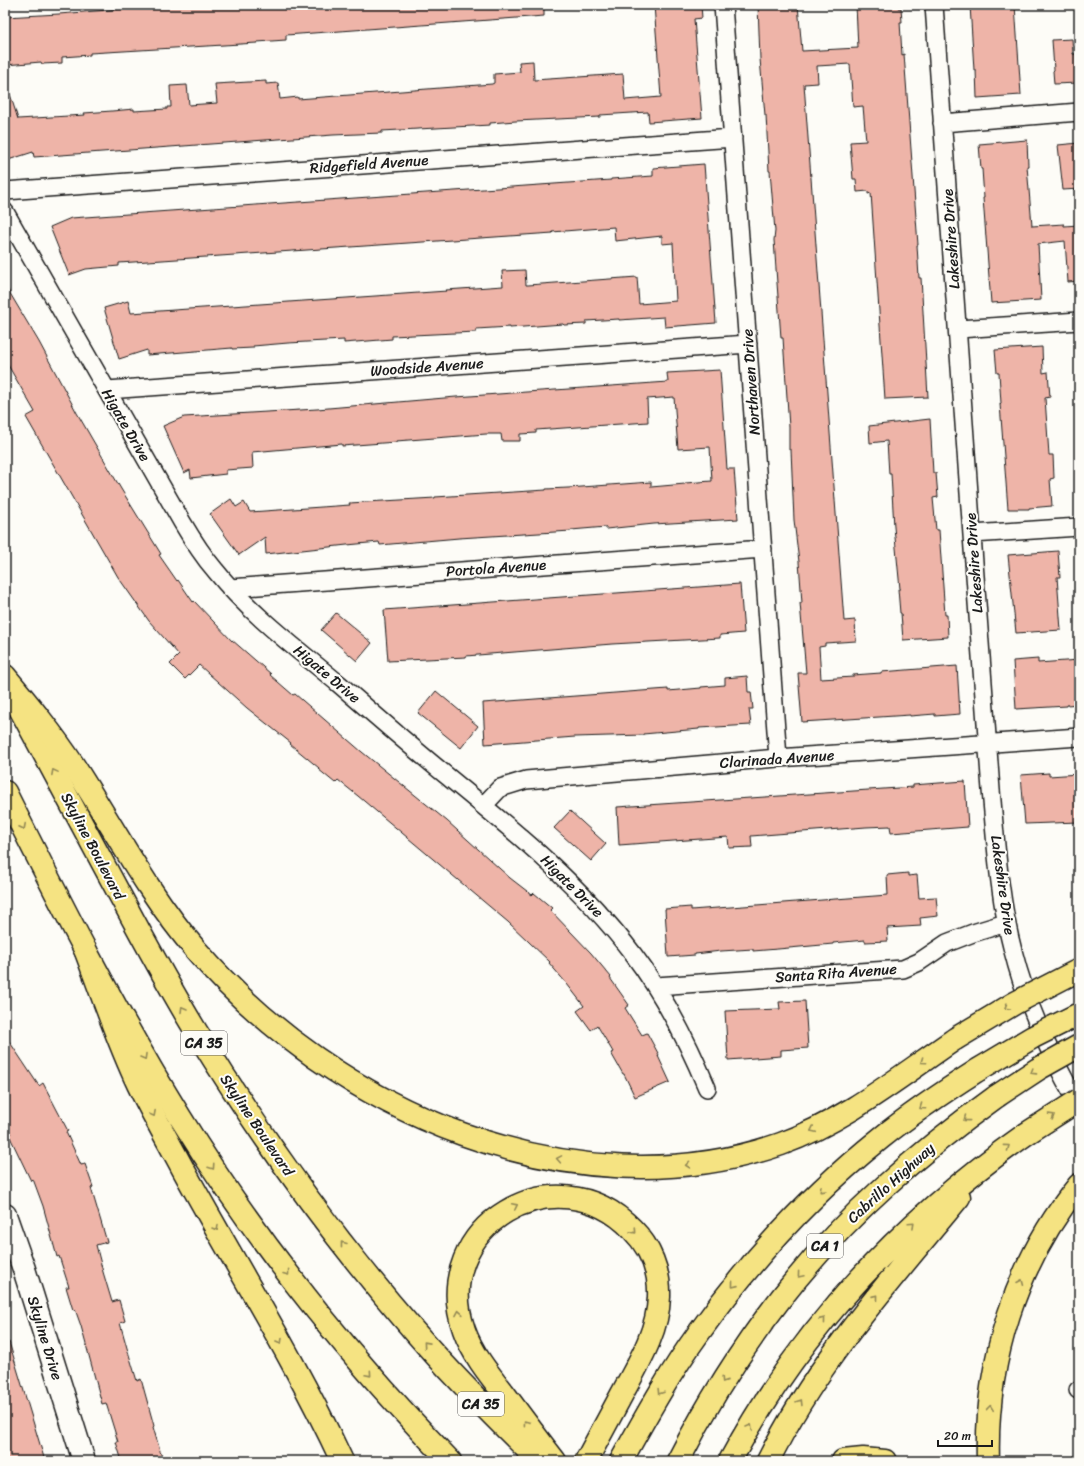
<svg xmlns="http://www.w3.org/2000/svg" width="1084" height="1466" font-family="Sriracha,sans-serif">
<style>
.building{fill:#eeb4a8;stroke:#1c1c1c}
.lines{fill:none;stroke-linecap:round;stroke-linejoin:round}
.minor-casing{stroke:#1c1c1c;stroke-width:20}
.tertiary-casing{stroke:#1c1c1c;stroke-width:25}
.primary-casing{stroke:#1c1c1c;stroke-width:25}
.motorway-casing{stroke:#1c1c1c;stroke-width:25}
.minor{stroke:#fdfcf7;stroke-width:17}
.tertiary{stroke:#fdfcf7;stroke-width:22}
.primary{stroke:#f5e382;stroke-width:22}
.motorway{stroke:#f5e382;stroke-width:22}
.motorway-bridge-casing{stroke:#1c1c1c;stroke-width:25;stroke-linecap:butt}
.motorway-bridge{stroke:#f5e382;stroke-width:22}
.oneway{stroke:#938954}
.labels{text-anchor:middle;stroke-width:4;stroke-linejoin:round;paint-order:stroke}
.shield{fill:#fdfcf7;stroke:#605f5e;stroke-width:1}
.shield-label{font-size:14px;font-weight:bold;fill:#1c1c1c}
.street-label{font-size:15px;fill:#1c1c1c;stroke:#fdfcf7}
</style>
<rect width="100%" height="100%" fill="#fdfcf7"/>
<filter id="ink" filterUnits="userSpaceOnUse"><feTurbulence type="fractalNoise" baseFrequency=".025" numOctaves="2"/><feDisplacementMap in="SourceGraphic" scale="8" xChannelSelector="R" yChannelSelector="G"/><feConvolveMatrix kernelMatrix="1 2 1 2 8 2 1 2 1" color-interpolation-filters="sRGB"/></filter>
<g filter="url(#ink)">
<path class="building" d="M 170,5 L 544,5 L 544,16 L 286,35 L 286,40 L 257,42 L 257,43 L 90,53 L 90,55 L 62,57 L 62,63 L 42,64 L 41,62 L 5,65 L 5,17 L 59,14 Z
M 654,5 L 701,5 L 702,18 L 694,19 L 702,118 L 649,122 L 648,112 L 600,115 L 600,117 L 516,121 L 490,123 L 490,125 L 382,131 L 382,133 L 333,135 L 34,157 L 33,152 L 5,161 L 5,88 L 8,88 L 18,119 L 85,115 L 84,113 L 112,111 L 134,109 L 134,111 L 167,109 L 167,107 L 171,107 L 170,86 L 187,85 L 189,105 L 217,103 L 215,84 L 266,81 L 266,84 L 278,83 L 280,99 L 298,97 L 298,99 L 492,84 L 494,83 L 494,74 L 520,72 L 519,62 L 533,61 L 534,80 L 623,74 L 625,100 L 661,97 Z
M 758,5 L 798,5 L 802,51 L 858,48 L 856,5 L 898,5 L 898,8 L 901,8 L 902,22 L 900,22 L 902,55 L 904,54 L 906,81 L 918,245 L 917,245 L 919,278 L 921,278 L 928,397 L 885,399 L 871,193 L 868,194 L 868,191 L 857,192 L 856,179 L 853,179 L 850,142 L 866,141 L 863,106 L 853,107 L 850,64 L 817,66 L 818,83 L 804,84 L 844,621 L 855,620 L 856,641 L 825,643 L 825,646 L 819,647 L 821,679 L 853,677 L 853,675 L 881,673 L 881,672 L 957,666 L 960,714 L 935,716 L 935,714 L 910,716 L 910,715 L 802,722 L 798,673 L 806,673 L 800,603 L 802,603 L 799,562 L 794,520 L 791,450 L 789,450 L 789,427 L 783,338 L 781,338 L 777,283 L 774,240 L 775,231 L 770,171 L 769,171 L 766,115 L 765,115 L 760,59 Z
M 970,5 L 1015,5 L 1021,95 L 977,98 L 976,70 L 974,70 Z
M 1072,39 L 1073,54 L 1076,54 L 1078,83 L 1054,84 L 1053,71 L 1054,70 L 1052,40 Z
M 1027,140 L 1028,166 L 1027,166 L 1032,226 L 1064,224 L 1064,226 L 1079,225 L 1079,281 L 1068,282 L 1065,241 L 1038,244 L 1041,300 L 991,303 L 983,198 L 984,198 L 982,169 L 981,169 L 979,144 Z
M 1079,143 L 1079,189 L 1063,190 L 1058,145 Z
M 704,164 L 716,323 L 665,327 L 664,317 L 619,320 L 619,319 L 586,321 L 586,324 L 564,325 L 563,324 L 510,328 L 510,327 L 476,329 L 476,332 L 392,336 L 392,339 L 344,343 L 344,340 L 288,343 L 253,346 L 253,348 L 232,349 L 232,348 L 147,355 L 147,350 L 119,359 L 104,308 L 128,301 L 131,313 L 447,291 L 446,290 L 503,286 L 502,271 L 525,270 L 526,285 L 528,285 L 637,277 L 639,304 L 676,301 L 673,243 L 662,244 L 662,236 L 615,241 L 614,227 L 552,232 L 553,233 L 119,263 L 119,266 L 86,269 L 69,275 L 50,227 L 71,218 L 611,180 L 611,179 L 653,176 L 653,168 Z
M 5,285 L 39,342 L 77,413 L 121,489 L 161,554 L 159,555 L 177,581 L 178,580 L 193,602 L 194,601 L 232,641 L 232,640 L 271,674 L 270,675 L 293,695 L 295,694 L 362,752 L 447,821 L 510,878 L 532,895 L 534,893 L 552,908 L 550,910 L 591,953 L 611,977 L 610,978 L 629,1005 L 625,1008 L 642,1035 L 647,1033 L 659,1055 L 658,1056 L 670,1082 L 635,1097 L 624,1074 L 623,1074 L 611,1053 L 613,1052 L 597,1025 L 591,1030 L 577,1011 L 584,1006 L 567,984 L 549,963 L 550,962 L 508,922 L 358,796 L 338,780 L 335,783 L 318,769 L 319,768 L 290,744 L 291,743 L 247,708 L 199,665 L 185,679 L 170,664 L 179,655 L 149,621 L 118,577 L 26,417 L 35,412 L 5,360 Z
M 1042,347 L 1043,373 L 1048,372 L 1050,397 L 1045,398 L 1049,455 L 1053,455 L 1054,478 L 1050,479 L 1052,506 L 1029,508 L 1029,509 L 1008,509 L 1000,404 L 1001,403 L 999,373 L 997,373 L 995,350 Z
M 720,370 L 727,469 L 734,469 L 738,519 L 654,524 L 606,529 L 606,527 L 571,530 L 571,531 L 459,538 L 380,545 L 379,542 L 347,545 L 266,554 L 265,537 L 239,555 L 210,514 L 231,499 L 236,507 L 244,502 L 250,512 L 350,505 L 349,503 L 435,498 L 435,497 L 546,490 L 546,489 L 568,488 L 651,482 L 651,487 L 685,484 L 685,483 L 712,481 L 710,447 L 678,449 L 674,397 L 647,399 L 648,422 L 536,430 L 536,433 L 520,434 L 520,441 L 502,441 L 501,434 L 486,434 L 396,441 L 396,442 L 342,446 L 342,444 L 252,452 L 253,468 L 226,470 L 226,474 L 191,478 L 190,470 L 184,473 L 163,426 L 184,417 L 317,409 L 456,397 L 668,382 L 667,373 Z
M 930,419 L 933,473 L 936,473 L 938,497 L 933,498 L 936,530 L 939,530 L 945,615 L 947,615 L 948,637 L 903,640 L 901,613 L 900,613 L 898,589 L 900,589 L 894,527 L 891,474 L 889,474 L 887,441 L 870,443 L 869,426 Z
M 1058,551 L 1060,577 L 1057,577 L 1061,630 L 1016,633 L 1008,555 Z
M 740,584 L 744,633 L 720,635 L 720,638 L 612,644 L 466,656 L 466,657 L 388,661 L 384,610 Z
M 336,613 L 372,643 L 357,661 L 321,630 Z
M 1038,659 L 1038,663 L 1079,660 L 1079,704 L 1067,705 L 1067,706 L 1016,709 L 1013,661 Z
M 747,676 L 748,692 L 751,692 L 753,709 L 749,709 L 751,725 L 699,728 L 699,729 L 643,734 L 643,735 L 575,737 L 485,744 L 483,703 L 668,689 L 668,691 L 701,688 L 701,687 L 725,685 L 725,678 Z
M 436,691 L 478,726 L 461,748 L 418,713 Z
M 1049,773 L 1049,776 L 1079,774 L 1079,822 L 1025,824 L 1021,775 Z
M 965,781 L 968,827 L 891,833 L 890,826 L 866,827 L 751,836 L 752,847 L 729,848 L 728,837 L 619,845 L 617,807 L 913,787 L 913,785 Z
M 570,811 L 606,844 L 591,861 L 554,828 Z
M 908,873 L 908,876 L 917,875 L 919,898 L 936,897 L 938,916 L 920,918 L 921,926 L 887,928 L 888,941 L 865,942 L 865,940 L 833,943 L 833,944 L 778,949 L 753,951 L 753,949 L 721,951 L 695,954 L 695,955 L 668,957 L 665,909 L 691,907 L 691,910 L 888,895 L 887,875 Z
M 805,1001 L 808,1048 L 781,1050 L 781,1056 L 728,1060 L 725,1011 L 780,1009 L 779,1002 Z
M 5,1035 L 39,1086 L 43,1083 L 68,1131 L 66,1132 L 81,1165 L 85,1164 L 93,1187 L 91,1188 L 107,1242 L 96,1245 L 103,1272 L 112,1302 L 119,1300 L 125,1321 L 120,1323 L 127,1348 L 137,1381 L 141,1379 L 154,1426 L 153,1427 L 163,1461 L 122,1461 L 116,1442 L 118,1442 L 106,1403 L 102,1404 L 81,1326 L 75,1309 L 73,1310 L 66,1287 L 69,1287 L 59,1256 L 57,1257 L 43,1206 L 33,1179 L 31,1181 L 9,1135 L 11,1134 L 5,1123 Z
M 5,1342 L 9,1342 L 45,1461 L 5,1461 Z"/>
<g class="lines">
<defs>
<path id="minor" d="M 723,5 L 778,758
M 934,5 C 947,186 960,367 973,549 C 979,629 985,709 991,790 C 996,844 999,898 1013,951 C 1027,1006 1050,1056 1079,1105
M 942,123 L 1079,112
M 5,191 L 733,138
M 5,212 L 182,522 C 192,539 202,555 215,570 C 250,614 296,648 339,684 C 375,715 410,746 447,776 C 513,830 581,885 633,954 C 664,995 687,1040 707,1088
M 958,329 L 1079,321
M 107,390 L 748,344
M 972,534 L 1079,527
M 230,588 L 763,549
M 484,805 L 500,788 L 526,780 L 778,758 L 1079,737
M 656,986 L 903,969 L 919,962 L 947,943 L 973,933 L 1006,923
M 1078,1390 L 1079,1390"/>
<path id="tertiary" d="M 5,1215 L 24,1269 L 84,1461"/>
<path id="primary" d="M 11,692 C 43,752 75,811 107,871 C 136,925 164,979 196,1031 C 261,1137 333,1238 415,1332 C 454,1377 496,1419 539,1461
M 5,792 C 60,902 115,1012 180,1117 C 257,1242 348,1356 450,1461"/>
<path id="motorway" d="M 5,676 C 29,705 53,734 74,766 C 114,828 148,894 196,950 C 333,1110 574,1216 781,1144 C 845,1121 899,1077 955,1039
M 85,949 C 102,994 117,1040 138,1084 C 152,1113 168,1141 183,1169 C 236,1266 295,1360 342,1461
M 555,1461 C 537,1438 520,1415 503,1392 C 488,1373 472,1353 464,1330 C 428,1227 556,1151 632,1229 C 650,1247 660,1271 659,1297 C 658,1332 638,1364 622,1394 C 610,1416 598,1439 586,1461
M 621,1461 C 645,1418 669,1374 698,1334 C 750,1261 811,1194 881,1138 C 912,1113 945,1091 978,1070
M 678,1461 C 730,1359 799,1264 884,1187 C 920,1154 958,1124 997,1096
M 730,1461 C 802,1327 902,1221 1026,1134
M 768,1461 C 816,1363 890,1281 959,1197
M 843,1461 L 863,1459 L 885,1461
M 988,1461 C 985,1362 1016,1262 1079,1185"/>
</defs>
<use href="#minor" class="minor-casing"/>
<use href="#tertiary" class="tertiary-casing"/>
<use href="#primary" class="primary-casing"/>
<use href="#motorway" class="motorway-casing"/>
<use href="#minor" class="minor"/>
<use href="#tertiary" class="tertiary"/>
<use href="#primary" class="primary"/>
<use href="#motorway" class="motorway"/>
<defs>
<path id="motorway-bridge" d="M 955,1039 L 1015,1003 L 1079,970
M 978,1070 L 1033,1037 L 1079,1014
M 997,1096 L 1038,1069 L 1079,1046
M 1026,1134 L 1079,1100"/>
</defs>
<use href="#motorway-bridge" class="motorway-bridge-casing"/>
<use href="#motorway-bridge" class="motorway-bridge"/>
</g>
<defs><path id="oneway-chevron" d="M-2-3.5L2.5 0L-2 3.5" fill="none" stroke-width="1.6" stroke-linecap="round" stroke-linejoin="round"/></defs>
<g class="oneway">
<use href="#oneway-chevron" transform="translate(54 772) rotate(-118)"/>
<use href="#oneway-chevron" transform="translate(23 827) rotate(63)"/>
<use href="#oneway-chevron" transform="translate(1007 1007) rotate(149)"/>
<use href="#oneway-chevron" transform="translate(183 1009) rotate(-121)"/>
<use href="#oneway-chevron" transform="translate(144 1057) rotate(60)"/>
<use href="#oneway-chevron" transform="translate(923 1061) rotate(145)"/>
<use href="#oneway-chevron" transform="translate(1033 1072) rotate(148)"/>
<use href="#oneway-chevron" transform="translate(922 1107) rotate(145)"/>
<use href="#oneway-chevron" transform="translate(153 1114) rotate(62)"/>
<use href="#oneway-chevron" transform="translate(1052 1116) rotate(-32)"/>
<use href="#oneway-chevron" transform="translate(966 1119) rotate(143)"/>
<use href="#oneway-chevron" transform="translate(813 1130) rotate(155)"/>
<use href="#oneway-chevron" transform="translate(1007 1147) rotate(-36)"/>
<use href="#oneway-chevron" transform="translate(559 1159) rotate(-170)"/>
<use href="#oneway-chevron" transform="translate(688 1165) rotate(173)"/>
<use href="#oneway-chevron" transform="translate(212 1167) rotate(56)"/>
<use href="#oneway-chevron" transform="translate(822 1190) rotate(136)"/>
<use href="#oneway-chevron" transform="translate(515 1206) rotate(-26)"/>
<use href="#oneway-chevron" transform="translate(912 1225) rotate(-43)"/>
<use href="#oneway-chevron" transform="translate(216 1228) rotate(60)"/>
<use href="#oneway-chevron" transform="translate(634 1231) rotate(48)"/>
<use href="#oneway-chevron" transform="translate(343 1244) rotate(-128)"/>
<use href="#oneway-chevron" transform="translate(287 1273) rotate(53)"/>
<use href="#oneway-chevron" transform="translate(800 1275) rotate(130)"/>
<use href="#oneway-chevron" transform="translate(1021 1282) rotate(-67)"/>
<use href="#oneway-chevron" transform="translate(734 1285) rotate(129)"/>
<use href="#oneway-chevron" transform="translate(876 1297) rotate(-51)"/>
<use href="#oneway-chevron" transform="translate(459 1313) rotate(-100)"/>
<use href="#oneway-chevron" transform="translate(823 1320) rotate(-51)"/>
<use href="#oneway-chevron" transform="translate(280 1341) rotate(61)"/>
<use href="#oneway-chevron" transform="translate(426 1344) rotate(-132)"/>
<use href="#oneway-chevron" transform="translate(369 1374) rotate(49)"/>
<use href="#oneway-chevron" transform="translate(724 1380) rotate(123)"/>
<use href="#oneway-chevron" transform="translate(660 1392) rotate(122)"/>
<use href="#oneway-chevron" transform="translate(800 1402) rotate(-58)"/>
<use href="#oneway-chevron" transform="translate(990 1408) rotate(-84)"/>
<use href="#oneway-chevron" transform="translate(526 1423) rotate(-127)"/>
<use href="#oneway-chevron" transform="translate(750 1427) rotate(-60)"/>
</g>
</g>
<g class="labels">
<g class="shield">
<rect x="181" y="1031" width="46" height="24" rx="3"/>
<rect x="807" y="1234" width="36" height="24" rx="3"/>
<rect x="458" y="1392" width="46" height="24" rx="3"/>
</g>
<g class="shield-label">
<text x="204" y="1048">CA 35</text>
<text x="825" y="1251">CA 1</text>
<text x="481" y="1409">CA 35</text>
</g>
<g class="street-label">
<text transform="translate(369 164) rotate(-4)" y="5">Ridgefield Avenue</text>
<text transform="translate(951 239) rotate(-94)" y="5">Lakeshire Drive</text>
<text transform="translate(427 367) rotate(-4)" y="5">Woodside Avenue</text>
<text transform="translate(751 382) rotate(-94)" y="5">Northaven Drive</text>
<text transform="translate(126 425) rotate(60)" y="5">Higate Drive</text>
<text transform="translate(974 563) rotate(-94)" y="5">Lakeshire Drive</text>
<text transform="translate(496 568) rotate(-4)" y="5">Portola Avenue</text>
<text transform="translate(327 674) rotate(40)" y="5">Higate Drive</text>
<text transform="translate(777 759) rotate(-4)" y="5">Clarinada Avenue</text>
<text transform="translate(93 846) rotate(62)" y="5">Skyline Boulevard</text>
<text transform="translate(1003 885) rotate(82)" y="5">Lakeshire Drive</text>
<text transform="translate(572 886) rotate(45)" y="5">Higate Drive</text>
<text transform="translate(836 973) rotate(-4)" y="5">Santa Rita Avenue</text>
<text transform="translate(257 1125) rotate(56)" y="5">Skyline Boulevard</text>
<text transform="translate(891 1183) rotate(-42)" y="5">Cabrillo Highway</text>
<text transform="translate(45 1338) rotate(73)" y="5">Skyline Drive</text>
</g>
</g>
<rect width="1084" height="1466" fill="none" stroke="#fdfcf7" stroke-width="20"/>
<rect x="10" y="10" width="1064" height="1446" fill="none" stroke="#1c1c1c" stroke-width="1.5" filter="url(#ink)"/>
<path d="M938 1440v6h54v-6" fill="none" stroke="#1c1c1c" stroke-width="2"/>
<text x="944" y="1440" font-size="12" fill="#1c1c1c" stroke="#fdfcf7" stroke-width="3" paint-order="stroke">20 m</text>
</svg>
